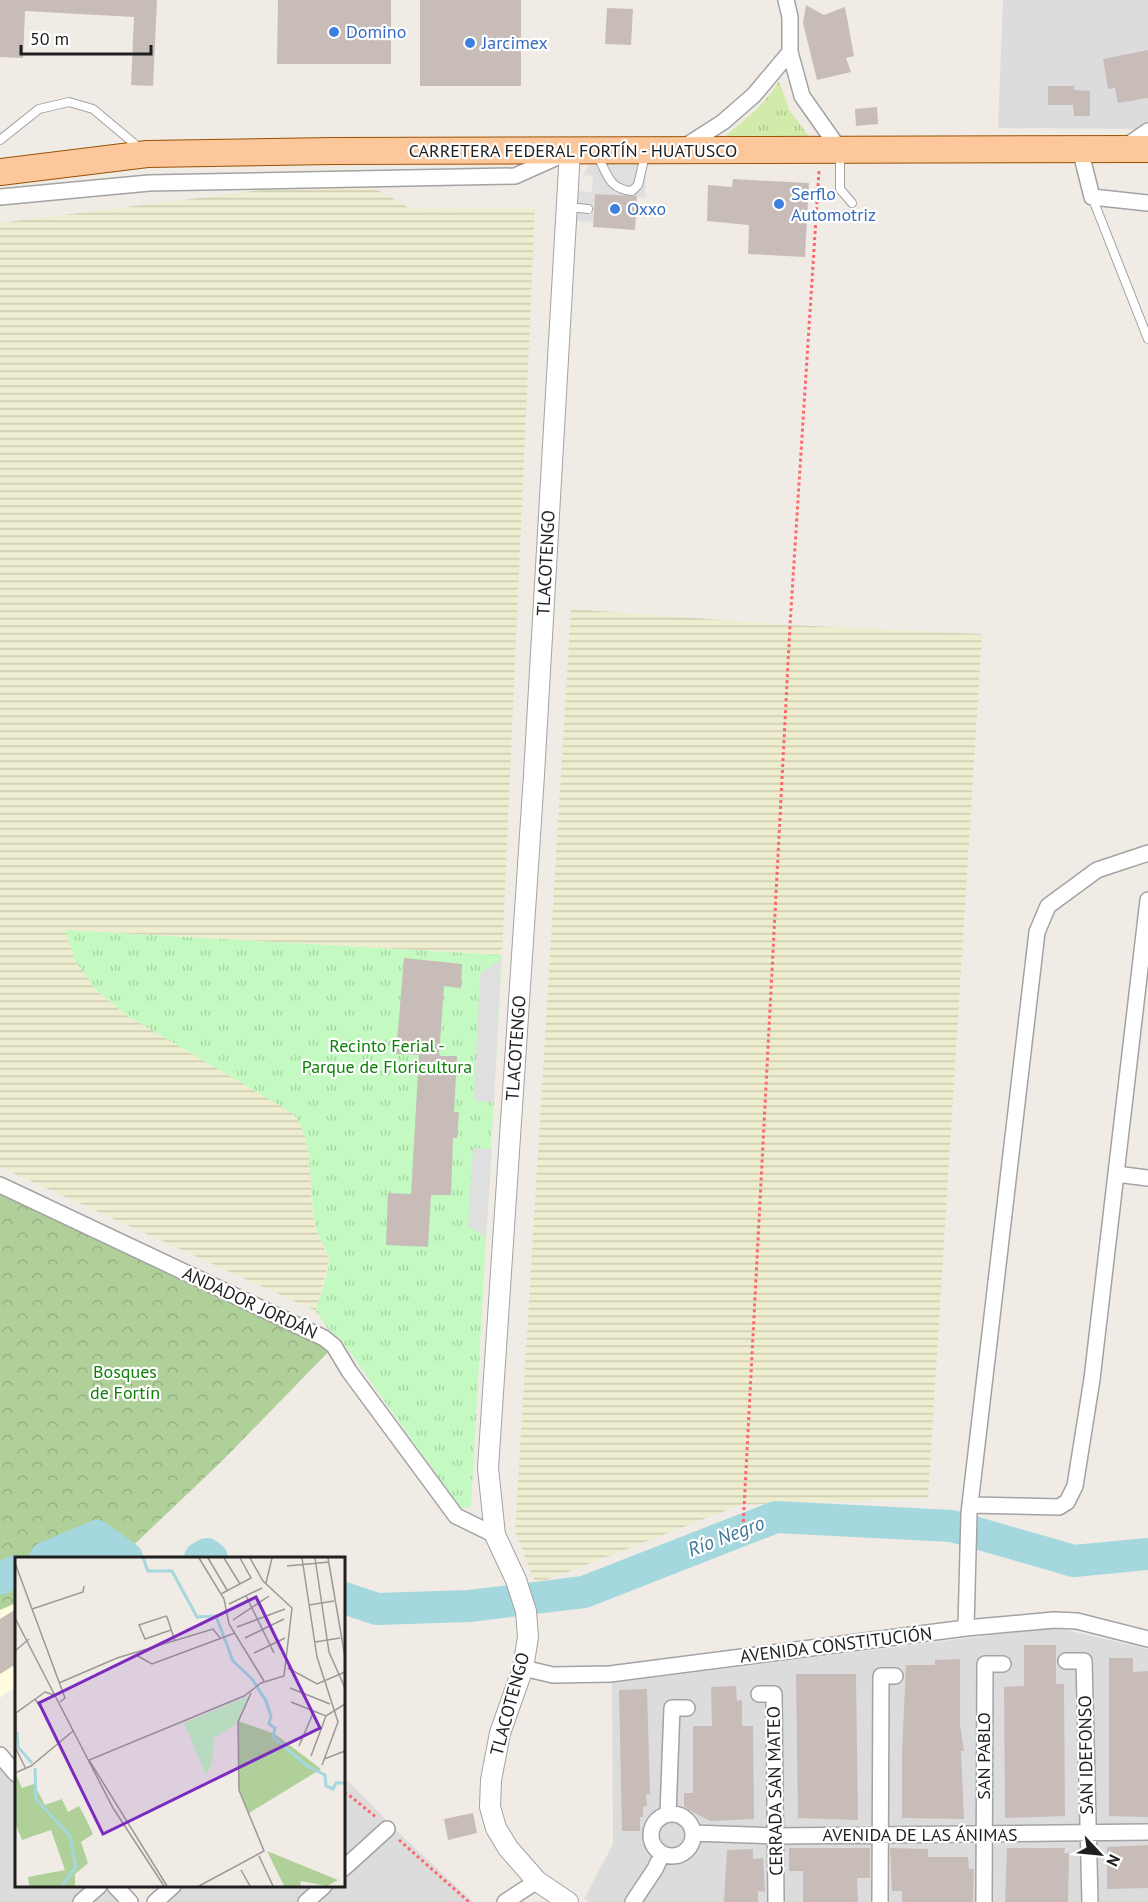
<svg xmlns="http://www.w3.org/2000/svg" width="1148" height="1902" font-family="'PT Sans',sans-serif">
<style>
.residential{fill:#dddcdc}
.education{fill:#fffbde}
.farmland{fill:url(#farmland-rules)}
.grass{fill:url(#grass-tufts)}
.forest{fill:url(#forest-crowns)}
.park{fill:url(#park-tufts)}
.parking{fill:#dfdfdf}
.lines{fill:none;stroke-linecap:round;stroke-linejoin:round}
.river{stroke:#a4d8de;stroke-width:32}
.building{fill:#c7bcb8}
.service-casing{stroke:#a3a3a3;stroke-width:10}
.minor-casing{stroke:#a3a3a3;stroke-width:18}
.tertiary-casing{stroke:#a3a3a3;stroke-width:22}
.primary-casing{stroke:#995200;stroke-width:28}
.path{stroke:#fc696d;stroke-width:3;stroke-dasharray:3 3;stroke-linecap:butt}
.service{stroke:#fff;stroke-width:8}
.minor{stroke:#fff;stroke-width:15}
.tertiary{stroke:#fff;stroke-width:20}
.primary{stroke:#fdc79c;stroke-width:26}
.shop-dot{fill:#3f7fe0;stroke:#fff;stroke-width:2}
.labels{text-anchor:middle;stroke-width:4.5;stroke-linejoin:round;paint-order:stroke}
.shop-label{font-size:18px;fill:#366cbe;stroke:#fff;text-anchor:start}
.street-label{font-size:18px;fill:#1f1f1f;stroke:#fff}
.park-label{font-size:18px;fill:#0f800a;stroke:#fff}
.water-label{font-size:20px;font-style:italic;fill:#417898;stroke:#fff}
.inset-river{fill:none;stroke:#a4d8de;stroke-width:3}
.inset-road{fill:none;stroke:#9c9996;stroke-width:1.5}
.view{fill:#7b2cbf;fill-opacity:0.15;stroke:#7b2cbf;stroke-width:3}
.inset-edge{fill:none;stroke:#1f1f1f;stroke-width:3}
</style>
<defs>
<pattern id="farmland-rules" width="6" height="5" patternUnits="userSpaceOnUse" patternTransform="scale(1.5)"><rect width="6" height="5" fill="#efedd0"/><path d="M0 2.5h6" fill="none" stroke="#cccbb2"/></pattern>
<pattern id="grass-tufts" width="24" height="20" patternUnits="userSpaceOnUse" patternTransform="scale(1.5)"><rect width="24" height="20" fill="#d2ebaa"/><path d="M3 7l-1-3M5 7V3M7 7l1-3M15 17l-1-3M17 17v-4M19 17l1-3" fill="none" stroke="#b4c992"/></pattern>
<pattern id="forest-crowns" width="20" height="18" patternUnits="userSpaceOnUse" patternTransform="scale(1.5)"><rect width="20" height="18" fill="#b0d099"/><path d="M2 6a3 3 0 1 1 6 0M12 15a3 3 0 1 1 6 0" fill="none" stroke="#97b283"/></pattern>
<pattern id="park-tufts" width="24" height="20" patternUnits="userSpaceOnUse" patternTransform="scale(1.5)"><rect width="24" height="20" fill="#c4fac1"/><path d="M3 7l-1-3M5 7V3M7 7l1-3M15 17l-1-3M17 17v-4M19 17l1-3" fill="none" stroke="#a8d6a5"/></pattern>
</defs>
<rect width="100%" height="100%" fill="#f0ebe5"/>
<path class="residential" d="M 1003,0 L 1148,0 L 1148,129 L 998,128 Z
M 1047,1628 L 1066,1630 L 1148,1649 L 1148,1902 L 589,1902 L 584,1899 L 613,1844 L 612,1683 Z
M 0,1764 L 16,1782 L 16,1886 L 112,1886 L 127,1902 L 0,1902 Z
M 344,1777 L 399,1833 L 473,1902 L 163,1902 L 182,1886 L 344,1886 Z"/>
<path class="education" d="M 16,1603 L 16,1686 L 0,1698 L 0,1610 Z"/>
<path class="farmland" d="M 356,178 L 409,208 L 535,209 L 502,955 L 66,930 L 76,960 L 95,989 L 126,1015 L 294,1114 L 303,1128 L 309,1156 L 312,1209 L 316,1230 L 329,1260 L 316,1311 L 0,1167 L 0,223 Z
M 571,609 L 790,625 L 982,634 L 928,1498 L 740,1505 L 536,1584 L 515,1532 Z"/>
<path class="grass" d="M 779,81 L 790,111 L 814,143 L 719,141 C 742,122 764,106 779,81 Z"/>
<path class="forest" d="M 0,1185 L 334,1346 L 222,1461 L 120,1558 L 16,1558 L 16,1603 L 0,1610 Z"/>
<path class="park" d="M 65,930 L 502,955 L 471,1506 L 461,1509 L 339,1337 L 330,1332 L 316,1311 C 319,1297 328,1276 329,1262 C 329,1251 318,1238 316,1227 C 307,1189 317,1148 294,1114 L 126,1015 L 95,989 L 75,960 Z"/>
<path class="parking" d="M 646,161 L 645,197 L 595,194 L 593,222 L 575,221 L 576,191 L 592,192 L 593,176 L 583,175 L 591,162 Z
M 501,960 L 494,1102 L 474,1101 L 480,973 Z
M 473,1148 L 492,1149 L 486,1238 L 468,1226 Z"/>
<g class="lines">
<path class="river" d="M 45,1558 L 97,1536 L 127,1558
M 200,1558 L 207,1554 L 212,1558
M 0,1579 L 16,1571
M 344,1598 L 377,1609 L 469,1606 L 584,1592 L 776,1517 L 952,1526 L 1074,1561 L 1148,1554"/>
</g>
<path class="building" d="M 0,0 L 157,0 L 153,86 L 131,85 L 134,17 L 25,11 L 23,58 L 0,57 Z
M 278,0 L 391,0 L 391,64 L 277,64 Z
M 420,0 L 521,0 L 521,86 L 420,86 Z
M 806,5 L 824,15 L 845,7 L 854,56 L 846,58 L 851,72 L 817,80 L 803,23 Z
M 607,8 L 633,9 L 631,45 L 605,44 Z
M 1148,50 L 1148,98 L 1118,103 L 1115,88 L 1108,89 L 1103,59 Z
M 1048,86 L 1074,86 L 1074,90 L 1090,91 L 1090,116 L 1074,116 L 1073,105 L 1048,105 Z
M 877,107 L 878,124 L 856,126 L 855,109 Z
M 733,179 L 809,183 L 805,257 L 748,254 L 749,225 L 707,221 L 708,185 L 732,187 Z
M 595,194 L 637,196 L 635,230 L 593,227 Z
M 404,958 L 462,964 L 461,988 L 444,986 L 439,1056 L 457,1056 L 454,1112 L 459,1112 L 457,1138 L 453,1138 L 451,1195 L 431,1195 L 428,1247 L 386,1245 L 388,1193 L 411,1194 L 419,1055 L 396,1054 Z
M 16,1609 L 16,1664 L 0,1674 L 0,1619 Z
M 1024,1645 L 1056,1645 L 1056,1684 L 1064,1684 L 1065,1816 L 1005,1818 L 1004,1687 L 1024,1686 Z
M 1109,1658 L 1133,1658 L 1133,1672 L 1148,1671 L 1148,1817 L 1109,1816 Z
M 960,1659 L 960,1725 L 964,1751 L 961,1751 L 964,1819 L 902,1818 L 902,1753 L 906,1665 L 935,1665 L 935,1660 Z
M 796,1674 L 856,1674 L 858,1820 L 798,1818 Z
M 736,1686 L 737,1701 L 742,1700 L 742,1726 L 753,1726 L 754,1819 L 710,1821 L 684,1807 L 684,1793 L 693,1793 L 693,1726 L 712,1726 L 711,1687 Z
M 647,1689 L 650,1794 L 646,1794 L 647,1806 L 643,1807 L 643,1817 L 640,1817 L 640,1831 L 622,1831 L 619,1690 Z
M 473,1813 L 477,1833 L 448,1840 L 444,1819 Z
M 1148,1845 L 1148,1888 L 1107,1889 L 1107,1847 Z
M 789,1848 L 870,1848 L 870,1878 L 857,1878 L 858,1902 L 803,1902 L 803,1871 L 789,1871 Z
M 890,1848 L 928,1849 L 928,1857 L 968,1857 L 969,1869 L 974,1869 L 973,1902 L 902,1902 L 902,1891 L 892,1891 Z
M 1007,1848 L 1065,1848 L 1064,1853 L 1069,1853 L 1068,1902 L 1005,1902 Z
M 753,1849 L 753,1859 L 763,1858 L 765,1892 L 758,1891 L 758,1902 L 724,1902 L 727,1850 Z"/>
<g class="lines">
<defs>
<path id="service" d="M 0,140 L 39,109 L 69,102 L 93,109 L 142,150
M 597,155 C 608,174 608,189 632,191 L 638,185 L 645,155
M 840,155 L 840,189 L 852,203
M 1092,197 L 1148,339
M 568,207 L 588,209"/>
<path id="minor" d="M 786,0 L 790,17 L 790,52 L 802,96 L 840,150
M 684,147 L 723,122 L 754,95 L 790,52
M 1125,147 L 1148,131
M 1080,149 L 1092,197 L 1148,203
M 0,197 L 149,183 L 515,176 L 562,155
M 1116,1174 L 1148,1178
M 0,1185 L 324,1338 L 334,1346 L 349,1371 L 456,1516 L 495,1535
M 970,1505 L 1059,1507 L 1067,1502 L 1075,1486 L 1092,1379 L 1148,900
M 966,1628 L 969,1513 L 1037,932 L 1048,906 L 1097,870 L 1148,853
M 1066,1661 L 1084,1661 L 1090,1902
M 523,1668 L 553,1675 L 610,1674 L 966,1628 L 1054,1620 L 1077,1621 L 1148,1639
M 759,1694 L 774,1694 L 776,1902
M 0,1755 L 16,1774
M 668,1814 L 672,1708 L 687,1708
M651 1835a21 21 0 1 1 42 0a21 21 0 1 1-42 0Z
M 693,1833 L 777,1836 L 1148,1832
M 344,1868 L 387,1829
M 115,1886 L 130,1902
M 81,1902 L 99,1886
M 155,1902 L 173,1886
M 306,1902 L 324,1886
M 505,1902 L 537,1881
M 633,1902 L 655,1869 L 662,1854
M 880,1902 L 881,1676 L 895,1676
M 984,1902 L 985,1664 L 1003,1664"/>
<path id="tertiary" d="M 568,1902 L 537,1881 L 508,1848 L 496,1828 L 490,1807 L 491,1780 L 500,1733 L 523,1668 L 528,1637 L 526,1611 L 516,1580 L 495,1535 L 488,1468 L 534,775 L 570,151"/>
<path id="primary" d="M 0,172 L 147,154 L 333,151 L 1148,149"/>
</defs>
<use href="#service" class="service-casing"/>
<use href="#minor" class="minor-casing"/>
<use href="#tertiary" class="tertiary-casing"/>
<use href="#primary" class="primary-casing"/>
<path class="path" d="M 743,1528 L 790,625 L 819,171
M 344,1793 L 349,1795 L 377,1818
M 399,1840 L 469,1902"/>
<use href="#service" class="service"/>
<use href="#minor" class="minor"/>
<use href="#tertiary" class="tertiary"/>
<use href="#primary" class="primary"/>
</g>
<g class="shop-dot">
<circle cx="334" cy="32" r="6"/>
<circle cx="470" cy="43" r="6"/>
<circle cx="779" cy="204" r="6"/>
<circle cx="615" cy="209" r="6"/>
</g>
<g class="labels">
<g class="shop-label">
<text x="346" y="38">Domino</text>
<text x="482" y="49">Jarcimex</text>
<text x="791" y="200">Serflo<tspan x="791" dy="21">Automotriz</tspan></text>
<text x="627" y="215">Oxxo</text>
</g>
<g class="street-label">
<text x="573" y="157">CARRETERA FEDERAL FORTÍN - HUATUSCO</text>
<text transform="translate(546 563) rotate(-87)" y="6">TLACOTENGO</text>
<text transform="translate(516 1048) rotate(-86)" y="6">TLACOTENGO</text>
<text transform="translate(250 1303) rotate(25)" y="6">ANDADOR JORDÁN</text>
<text transform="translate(836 1645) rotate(-7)" y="6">AVENIDA CONSTITUCIÓN</text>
<text transform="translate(510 1704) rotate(-75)" y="6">TLACOTENGO</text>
<text transform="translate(1086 1755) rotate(-91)" y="6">SAN IDEFONSO</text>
<text transform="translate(984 1756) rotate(-90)" y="6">SAN PABLO</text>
<text transform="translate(775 1791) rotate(-91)" y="6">CERRADA SAN MATEO</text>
<text x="920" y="1841">AVENIDA DE LAS ÁNIMAS</text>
</g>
<g class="park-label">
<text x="387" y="1052">Recinto Ferial -<tspan x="387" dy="21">Parque de Floricultura</tspan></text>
<text x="125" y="1378">Bosques<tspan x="125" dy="21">de Fortín</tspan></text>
</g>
<g class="water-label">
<text transform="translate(726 1536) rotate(-21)" y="7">Río Negro</text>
</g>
</g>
<g transform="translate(15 1557)">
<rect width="330" height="330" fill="#f0ebe5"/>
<path d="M 223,164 L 260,177 L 306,212 L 234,256 L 224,233 ZM 1,217 L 7,231 L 19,227 L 30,248 L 47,242 L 53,255 L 64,249 L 71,262 L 78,277 L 66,285 L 73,306 L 60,317 L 60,329 L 14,329 L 13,320 L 50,313 L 36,273 L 7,283 L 0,266 ZM 252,294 L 323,323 L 312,329 L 286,324 L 285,329 L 269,329 Z" fill="#b0d099"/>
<path d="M 234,139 L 220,168 L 199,181 L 197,206 L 191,218 L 169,166 Z" fill="#c4fac1"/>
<path class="inset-river" d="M 128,1 L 133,14 L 157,14 L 182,60 L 201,59 L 218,104 L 237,122 L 251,144 L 256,159 L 254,167 L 260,171 L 258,180 L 292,209 L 310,218 L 311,229 L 318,232 L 321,226 L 330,226M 2,175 L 3,190 L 17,206M 20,211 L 21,242 L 55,279 L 61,310 L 47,329"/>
<path class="inset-road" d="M 184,1 L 209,42 L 214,67 L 249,124M 193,1 L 212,33M 209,1 L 225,27M 287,1 L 302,100 L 323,165 L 307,208M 300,1 L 314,95 L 330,131M 313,1 L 330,100M 0,6 L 50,141 L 45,145M 272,9 L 314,5M 251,26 L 257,1M 206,37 L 236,21 L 225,1M 231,39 L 259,96M 214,47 L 247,31M 294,48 L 319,44M 17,52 L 68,35 L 69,29M 0,61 L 98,251 L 149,329M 218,63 L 254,39M 222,70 L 270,52M 156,73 L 130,82 L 124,68 L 151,59 L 152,60 L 160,84M 230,81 L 269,62M 300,85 L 325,81M 0,94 L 14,82M 239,96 L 270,81M 121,98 L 137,107 L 220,76M 273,111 L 302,127 L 330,115M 44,126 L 102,101 L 198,72 L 206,82M 275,131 L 315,147M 20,142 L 30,157M 276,145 L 311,159 L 330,147M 1,177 L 1,156 L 30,135 L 39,138M 1,177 L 0,190 L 11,212M 284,189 L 299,154M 296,199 L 311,159M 309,202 L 330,194M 0,216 L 16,209 L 58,174M 244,299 L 258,329M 226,313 L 235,329M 152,329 L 74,203 L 229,139 L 246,126 L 269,119 L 277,51 L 248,24 L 235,1M 184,329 L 249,294 L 224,233 L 223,165 L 236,136"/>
<path class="view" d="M 241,40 L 305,171 L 88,277 L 24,146 Z"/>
<rect width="330" height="330" class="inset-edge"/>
</g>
<g transform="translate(1100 1854) rotate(116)" stroke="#ffffff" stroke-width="4.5" paint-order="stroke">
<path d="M0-4.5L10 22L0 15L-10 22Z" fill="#1f1f1f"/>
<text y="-9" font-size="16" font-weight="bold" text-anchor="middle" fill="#1f1f1f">N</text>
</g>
<path d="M21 45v9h130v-9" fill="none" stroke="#1f1f1f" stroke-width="3"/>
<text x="30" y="45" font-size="18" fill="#1f1f1f" stroke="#ffffff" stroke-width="4.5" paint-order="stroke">50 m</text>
</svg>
